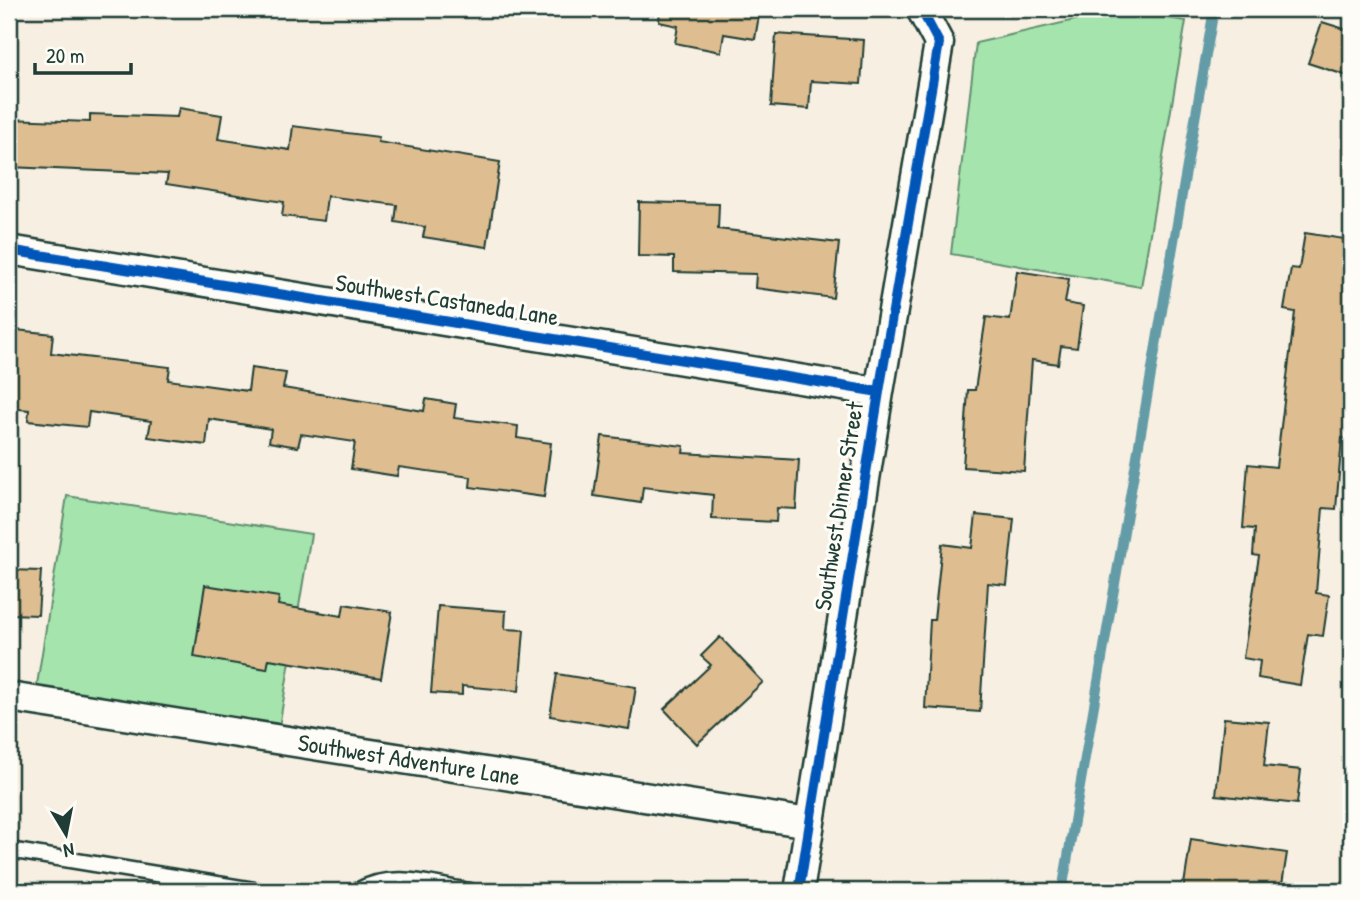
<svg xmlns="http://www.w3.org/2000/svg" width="1360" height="900" font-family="'Patrick Hand',sans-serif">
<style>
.green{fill:#a5e4ad;stroke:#629070;stroke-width:2}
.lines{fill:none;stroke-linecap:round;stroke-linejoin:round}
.stream{stroke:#639ba6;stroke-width:10}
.building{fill:#debd90;stroke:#1f3d34;stroke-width:2}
.service-casing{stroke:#1f3d34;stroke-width:19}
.minor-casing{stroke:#1f3d34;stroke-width:33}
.service{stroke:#fdfcf7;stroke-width:14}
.minor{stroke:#fdfcf7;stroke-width:28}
.cycleway-casing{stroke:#fdfcf7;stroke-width:15}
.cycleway{stroke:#0057b8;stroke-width:10}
.labels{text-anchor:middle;stroke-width:6;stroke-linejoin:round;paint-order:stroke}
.street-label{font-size:24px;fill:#1f3d34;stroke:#fdfcf7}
</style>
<rect width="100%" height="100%" fill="#f7efe2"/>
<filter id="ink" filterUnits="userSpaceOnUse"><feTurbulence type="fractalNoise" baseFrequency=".0143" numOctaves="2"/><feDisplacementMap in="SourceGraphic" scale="14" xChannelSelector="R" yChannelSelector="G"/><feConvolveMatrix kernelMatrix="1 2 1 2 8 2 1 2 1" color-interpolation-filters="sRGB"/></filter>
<g filter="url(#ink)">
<path class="green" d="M 1118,10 L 1186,21 L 1141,287 L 951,254 L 976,43 Z
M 67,496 L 311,534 L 279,727 L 36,691 Z"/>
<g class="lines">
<path class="stream" d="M 1062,891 L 1214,9"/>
</g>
<path class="building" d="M 660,9 L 760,9 L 755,39 L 724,34 L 721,52 L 675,43 L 678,26 L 659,22 Z
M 1322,22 L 1351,31 L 1351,77 L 1308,63 Z
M 776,34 L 864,40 L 861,84 L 811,81 L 809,109 L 771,106 Z
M 179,108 L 222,115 L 218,139 L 290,150 L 293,126 L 379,137 L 378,142 L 500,162 L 487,247 L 423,237 L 425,227 L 395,222 L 397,205 L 327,196 L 324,221 L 282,216 L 284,202 L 166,184 L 168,174 L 9,167 L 9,119 L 90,122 L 90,114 L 177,117 Z
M 639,202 L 719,204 L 718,229 L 839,243 L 833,298 L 755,288 L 756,274 L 674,272 L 674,257 L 638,256 Z
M 1305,233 L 1351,240 L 1351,421 L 1349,439 L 1342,438 L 1336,509 L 1323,508 L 1316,593 L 1329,595 L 1323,636 L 1308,634 L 1300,685 L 1258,678 L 1260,661 L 1243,658 L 1259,556 L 1253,555 L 1255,529 L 1243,528 L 1248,464 L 1276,467 L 1295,312 L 1284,310 L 1291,268 L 1299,269 Z
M 1017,271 L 1069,279 L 1065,303 L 1083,306 L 1077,348 L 1061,346 L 1058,364 L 1032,360 L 1024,471 L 963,467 L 968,390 L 975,390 L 986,317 L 1010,320 Z
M 16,330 L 53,334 L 51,353 L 170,367 L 168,380 L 248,391 L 251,368 L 286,373 L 283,388 L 424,411 L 426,399 L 456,404 L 454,418 L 518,426 L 517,438 L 551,443 L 544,497 L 470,487 L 471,477 L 399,467 L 397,476 L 351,469 L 355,442 L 301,434 L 298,447 L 269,442 L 271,429 L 209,419 L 206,445 L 148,437 L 151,421 L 89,412 L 87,427 L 28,421 L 29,410 L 9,408 Z
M 602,436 L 684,446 L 683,453 L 799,460 L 796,509 L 777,508 L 776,522 L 712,519 L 713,495 L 643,487 L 641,503 L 594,496 Z
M 976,515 L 1014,519 L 1007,585 L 988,583 L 980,712 L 925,708 L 930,620 L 934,620 L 942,544 L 972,548 Z
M 9,570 L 41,571 L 38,615 L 9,614 Z
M 205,585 L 279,597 L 278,605 L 342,616 L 344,604 L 392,612 L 381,678 L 269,659 L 267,669 L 194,657 Z
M 438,606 L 506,611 L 505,629 L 524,630 L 519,691 L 462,686 L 462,695 L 431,693 Z
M 720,637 L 763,682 L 697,744 L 664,709 L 711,665 L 701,656 Z
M 557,674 L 636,687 L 629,729 L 550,716 Z
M 1224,718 L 1269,722 L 1264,766 L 1301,770 L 1297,804 L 1216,795 Z
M 1191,839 L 1287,853 L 1281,891 L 1183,891 Z"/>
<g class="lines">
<defs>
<path id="service" d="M 9,850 L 260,891
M 357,891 C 392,870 432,885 470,891"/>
<path id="minor" d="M 9,250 L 879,392
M 9,697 L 809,823
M 799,891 L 879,392 L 939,43 L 921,9"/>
</defs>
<use href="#service" class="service-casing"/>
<use href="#minor" class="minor-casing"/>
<use href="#service" class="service"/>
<use href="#minor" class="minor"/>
<defs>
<path id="cycleway" d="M 9,250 L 879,392
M 799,891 L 879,392 L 939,43 L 921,9"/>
</defs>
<use href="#cycleway" class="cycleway-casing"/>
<use href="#cycleway" class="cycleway"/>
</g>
</g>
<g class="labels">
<g class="street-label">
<text transform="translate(447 300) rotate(9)" y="8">Southwest Castaneda Lane</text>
<text transform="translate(839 506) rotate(-81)" y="8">Southwest Dinner Street</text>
<text transform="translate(409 760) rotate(9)" y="8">Southwest Adventure Lane</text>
</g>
</g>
<rect width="1360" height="900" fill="none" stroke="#fdfcf7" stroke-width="35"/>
<rect x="18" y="18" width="1325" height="865" fill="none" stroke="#1f3d34" stroke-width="2.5" filter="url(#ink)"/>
<g transform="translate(66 834) rotate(170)" stroke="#fdfcf7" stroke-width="5" paint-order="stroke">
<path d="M0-5L12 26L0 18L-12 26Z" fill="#1f3d34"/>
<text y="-10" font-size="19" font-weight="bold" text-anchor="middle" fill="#1f3d34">N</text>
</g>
<path d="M35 63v10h96v-10" fill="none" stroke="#1f3d34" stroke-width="3.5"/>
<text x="46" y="63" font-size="21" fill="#1f3d34" stroke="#fdfcf7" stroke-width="5" paint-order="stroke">20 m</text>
</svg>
